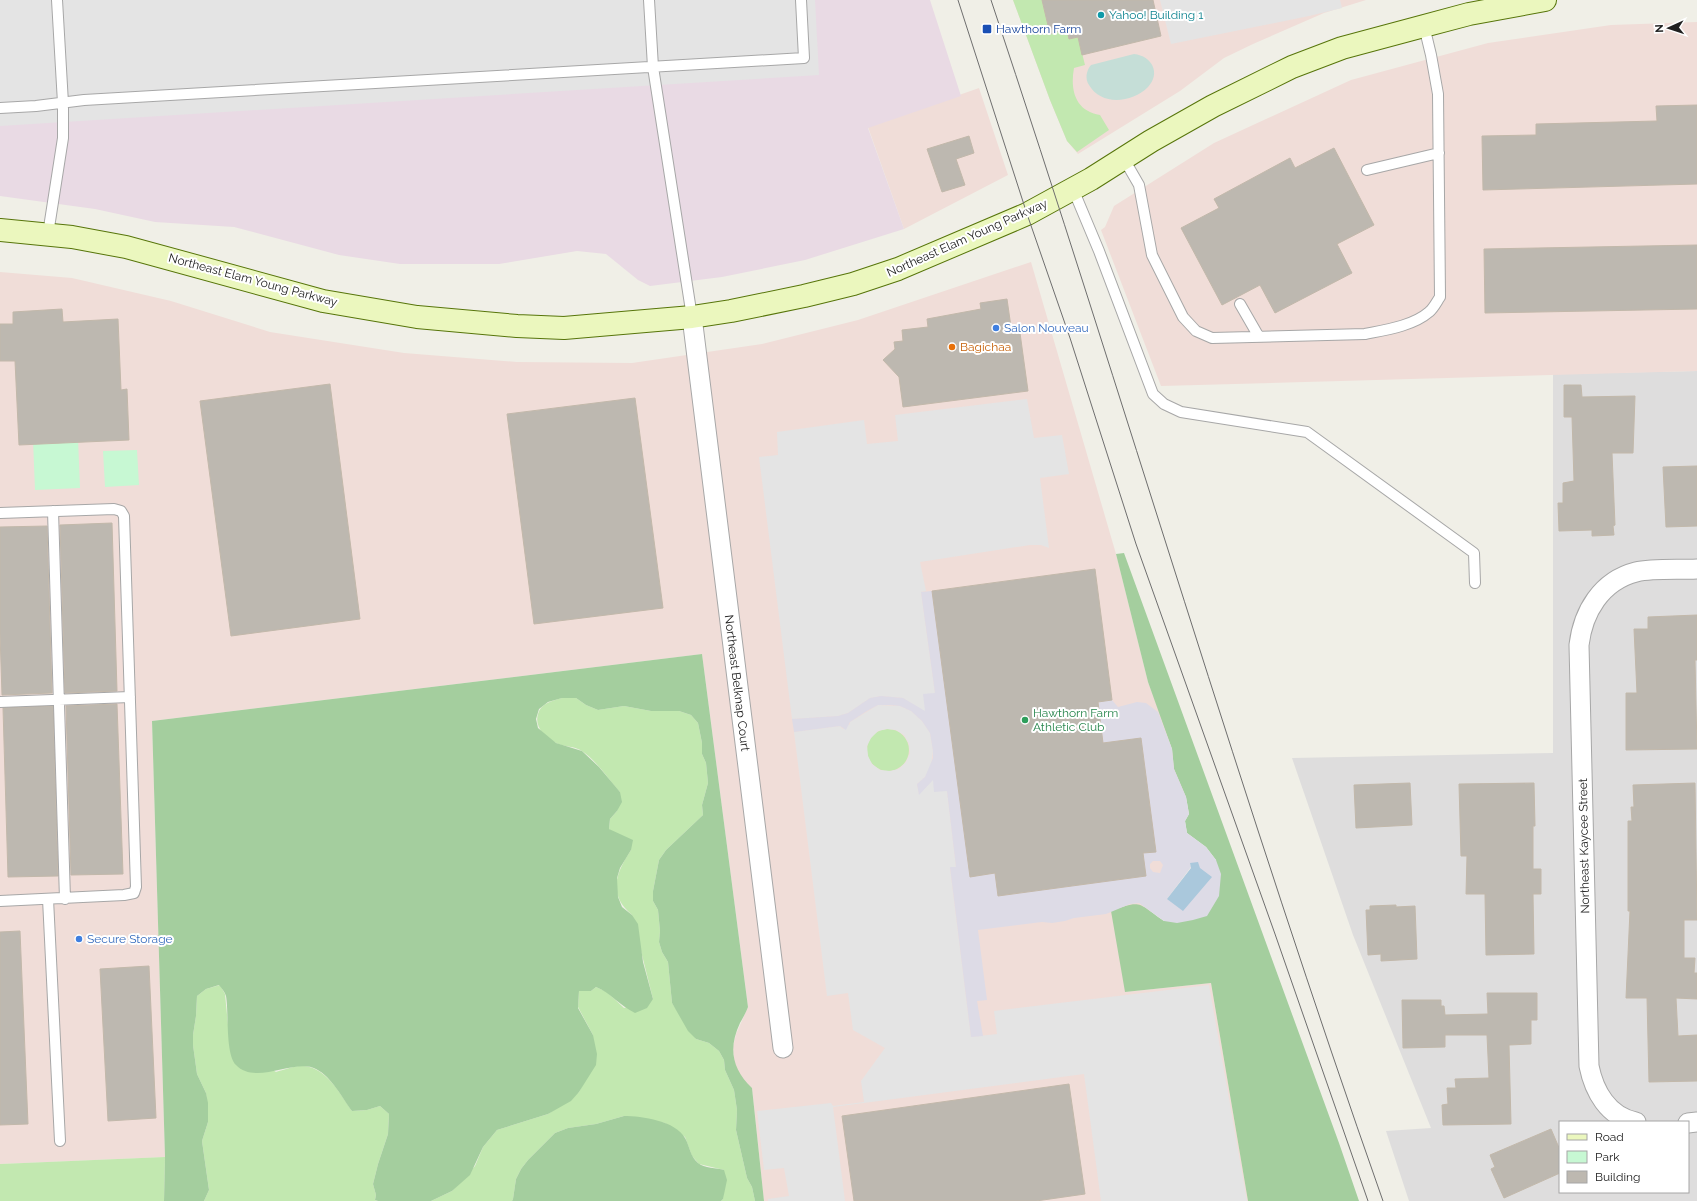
<svg xmlns="http://www.w3.org/2000/svg" width="1697" height="1201" font-family="Raleway,sans-serif">
<style>
.residential{fill:#dedddd;fill-rule:evenodd}
.commercial{fill:#f0ddd8}
.industrial{fill:#e9dae4}
.grass{fill:#c2e8b0}
.forest{fill:#a4ce9e}
.wetland{fill:#c5ded7}
.park{fill:#c7f8d3}
.parking{fill:#e4e4e4;fill-rule:evenodd}
.plaza{fill:#dddbe6;fill-rule:evenodd}
.water{fill:#aac8dc}
.building{fill:#bdb8b0;stroke:#c2b8aa}
.lines{fill:none;stroke-linecap:round;stroke-linejoin:round}
.lane-casing{stroke:#a7a7a7;stroke-width:12}
.street-casing{stroke:#a7a7a7;stroke-width:21}
.secondary-casing{stroke:#57750a;stroke-width:24}
.lane{stroke:#fff;stroke-width:10}
.street{stroke:#fff;stroke-width:19}
.secondary{stroke:#ebf7be;stroke-width:22}
.tram{stroke:#6e6e6e;stroke-width:1}
.culture-dot{fill:#0f9aa8;stroke:#fff;stroke-width:1.5}
.transit-dot{fill:#1a4fb4;stroke:#fff;stroke-width:1.5}
.shop-dot{fill:#3f7fe0;stroke:#fff;stroke-width:1.5}
.food-dot{fill:#e8710a;stroke:#fff;stroke-width:1.5}
.leisure-dot{fill:#2e9e5b;stroke:#fff;stroke-width:1.5}
.labels{text-anchor:middle;stroke-width:4;stroke-linejoin:round;paint-order:stroke}
.culture-label{font-size:12px;fill:#0d838f;stroke:#fff;text-anchor:start}
.transit-label{font-size:12px;fill:#164399;stroke:#fff;text-anchor:start}
.street-label{font-size:12px;fill:#202020;stroke:#fff}
.shop-label{font-size:12px;fill:#366cbe;stroke:#fff;text-anchor:start}
.food-label{font-size:12px;fill:#c56008;stroke:#fff;text-anchor:start}
.leisure-label{font-size:12px;fill:#27864d;stroke:#fff;text-anchor:start}
</style>
<rect width="100%" height="100%" fill="#f0efe7"/>
<path class="residential" d="M 1697,371 L 1697,1201 L 1409,1201 L 1386,1131 L 1431,1128 L 1353,935 L 1292,758 L 1553,753 L 1553,374 ZM 1560,1122 L 1688,1122 L 1688,1192 L 1560,1192 Z"/>
<path class="commercial" d="M 1013,0 L 1366,0 L 1324,13 L 1253,44 L 1224,58 L 1180,91 L 1078,154 L 1067,141 L 1050,100 Z
M 1697,22 L 1697,371 L 1161,386 L 1101,230 L 1105,227 L 1114,206 L 1214,143 L 1351,80 L 1488,43 L 1611,25 Z
M 979,88 L 1008,175 L 904,229 L 868,127 Z
M 1031,262 L 1116,554 L 1148,682 L 1165,727 L 1186,797 L 1125,992 L 1211,983 L 1248,1201 L 764,1201 L 752,1088 L 741,1078 L 734,1062 L 733,1047 L 736,1034 L 748,1007 L 702,654 L 152,721 L 165,1157 L 0,1164 L 0,272 L 72,278 L 171,301 L 270,332 L 404,353 L 517,362 L 632,363 L 762,344 L 858,320 Z"/>
<path class="industrial" d="M 0,0 L 930,0 L 961,96 L 868,128 L 904,229 L 805,260 L 722,277 L 650,286 L 638,280 L 606,254 L 577,251 L 499,264 L 400,264 L 339,255 L 234,227 L 155,222 L 95,209 L 0,196 Z"/>
<path class="grass" d="M 1013,0 L 1042,0 L 1050,33 L 1067,29 L 1069,39 L 1078,37 L 1085,65 L 1074,68 C 1070,90 1075,111 1100,115 L 1109,130 L 1077,152 L 1067,141 L 1050,100 Z
M 562,698 L 576,698 L 586,705 L 598,710 L 624,706 L 651,711 L 679,711 L 691,715 L 698,723 L 702,743 L 702,754 L 706,763 L 708,783 L 702,805 L 703,815 L 666,850 L 659,860 L 653,891 L 653,901 L 658,910 L 660,931 L 659,942 L 662,952 L 668,962 L 672,1003 L 696,1039 L 709,1043 L 719,1051 L 724,1060 L 725,1070 L 734,1090 L 737,1110 L 736,1130 L 747,1178 L 752,1187 L 755,1201 L 721,1201 L 723,1199 L 724,1170 L 699,1164 L 692,1156 L 685,1137 L 665,1123 L 624,1116 L 596,1124 L 568,1128 L 555,1133 L 528,1160 L 521,1169 L 516,1179 L 513,1199 L 512,1201 L 431,1201 L 452,1191 L 475,1166 L 483,1147 L 497,1130 L 548,1114 L 579,1092 L 584,1082 L 593,1035 L 578,1007 L 579,991 L 591,991 L 596,987 L 607,992 L 624,1008 L 653,999 L 632,915 C 607,894 616,873 631,850 L 609,829 L 610,819 L 617,811 L 620,792 C 609,780 596,760 582,751 C 575,746 564,747 556,743 C 545,737 534,727 538,714 C 541,703 552,701 562,698 Z
M867 750a21 21 0 1 1 42 0a21 21 0 1 1-42 0Z
M 220,985 L 225,994 L 230,1045 L 276,1072 C 284,1070 296,1065 304,1066 C 327,1068 340,1094 352,1111 L 367,1110 L 380,1106 L 389,1114 L 388,1134 L 378,1164 L 373,1184 L 376,1195 L 375,1200 L 378,1201 L 204,1201 L 209,1190 L 202,1141 L 208,1122 L 206,1093 L 197,1074 L 193,1045 L 193,1035 L 196,1016 L 197,996 L 206,989 Z
M 165,1157 L 164,1201 L 0,1201 L 0,1164 Z"/>
<path class="forest" d="M 1124,553 L 1339,1143 L 1359,1201 L 1248,1201 L 1211,983 L 1125,992 L 1111,911 C 1142,899 1138,903 1164,921 L 1216,860 L 1206,847 L 1187,833 L 1185,821 L 1189,814 L 1186,797 L 1174,769 L 1172,749 L 1148,682 L 1116,554 Z
M 702,654 L 748,1007 C 746,1012 743,1018 740,1023 C 728,1048 732,1069 752,1088 L 764,1201 L 755,1201 L 752,1187 L 747,1178 L 736,1130 L 737,1110 L 734,1090 L 725,1070 L 724,1060 L 719,1051 L 709,1043 L 696,1039 L 688,1031 L 672,1003 L 668,962 L 662,952 L 659,942 L 660,931 L 658,910 L 653,901 L 653,891 L 659,860 L 666,850 L 703,815 L 702,805 L 708,783 L 706,763 L 702,754 L 702,743 L 698,723 L 691,715 L 679,711 L 651,711 L 624,706 L 598,710 L 586,705 L 576,698 L 562,698 L 548,702 L 539,709 L 536,719 L 538,728 L 556,743 L 582,751 L 599,767 L 620,792 L 622,802 L 617,811 L 610,819 L 609,829 L 633,840 L 631,850 L 620,868 L 617,878 L 618,897 L 622,907 L 632,915 L 638,924 L 643,962 L 653,999 L 647,1008 L 635,1013 C 620,1006 611,993 596,987 L 591,991 L 579,991 L 578,1008 L 593,1035 L 597,1054 L 596,1065 L 579,1092 L 571,1101 L 548,1114 L 497,1130 L 483,1147 L 470,1175 L 452,1191 L 431,1201 L 378,1201 L 375,1200 L 376,1195 L 373,1184 L 378,1164 L 388,1134 L 389,1114 L 380,1106 L 367,1110 L 352,1111 C 342,1098 332,1077 316,1069 C 295,1058 256,1086 236,1065 C 225,1054 229,1012 226,996 C 225,992 222,989 219,985 L 206,989 L 197,996 L 196,1016 L 193,1035 L 193,1045 L 197,1074 L 206,1093 L 208,1103 L 208,1122 L 202,1141 L 209,1190 L 204,1201 L 164,1201 L 165,1157 L 152,721 Z
M 624,1116 C 642,1116 676,1121 685,1138 C 690,1147 690,1156 698,1163 C 704,1168 717,1168 724,1170 L 727,1180 L 723,1199 L 721,1201 L 512,1201 L 513,1199 L 516,1179 L 521,1169 L 528,1160 L 555,1133 L 568,1128 L 596,1124 Z"/>
<path class="wetland" d="M 1134,54 C 1152,56 1161,73 1148,87 C 1132,103 1101,106 1089,85 C 1085,79 1086,71 1091,65 Z"/>
<path class="park" d="M 78,438 L 80,488 L 35,490 L 33,440 Z
M 137,450 L 139,485 L 105,487 L 103,451 Z"/>
<path class="parking" d="M 0,0 L 815,0 L 819,75 L 0,126 Z
M 1160,0 L 1340,0 L 1342,8 L 1309,16 L 1171,44 Z
M 1027,399 L 1034,438 L 1062,435 L 1069,474 L 1040,478 L 1049,548 L 1041,545 L 1030,545 L 920,562 L 926,591 L 921,592 L 935,693 L 925,712 L 903,698 L 881,696 L 870,698 L 848,713 L 838,716 L 792,719 L 759,457 L 778,455 L 777,432 L 864,420 L 867,444 L 898,441 L 895,415 Z
M 878,705 L 900,706 L 911,711 L 922,721 L 930,733 L 933,751 L 931,766 L 925,777 L 917,784 L 919,794 L 933,779 L 947,791 L 956,867 L 950,868 L 971,1037 L 997,1034 L 994,1011 L 1209,985 L 1247,1201 L 1101,1201 L 1084,1074 L 833,1107 L 845,1201 L 768,1201 L 768,1199 L 789,1196 L 784,1168 L 764,1170 L 757,1111 L 831,1103 L 833,1106 L 864,1102 L 861,1081 L 885,1048 L 853,1030 L 848,993 L 827,996 L 794,732 L 840,726 L 843,729 L 850,724 L 850,722 ZM 887,729 L 896,730 L 904,735 L 909,744 L 910,753 L 906,762 L 899,769 L 890,771 L 880,770 L 872,764 L 868,756 L 867,746 L 871,738 L 878,731 Z"/>
<path class="plaza" d="M 932,591 L 970,876 L 995,873 L 998,896 L 1146,876 L 1143,853 L 1156,851 L 1141,738 L 1103,743 L 1098,702 L 1112,700 L 1118,707 L 1137,702 L 1146,703 L 1158,712 L 1172,749 L 1174,769 L 1186,797 L 1189,814 L 1185,821 L 1187,833 L 1206,847 L 1216,860 L 1221,874 L 1219,896 L 1207,916 L 1193,920 L 1177,923 L 1164,921 L 1139,903 L 1130,904 L 1106,914 L 1074,918 L 1065,921 L 1052,923 L 1042,922 L 978,930 L 987,1000 L 977,1001 L 983,1036 L 971,1037 L 950,867 L 956,867 L 947,791 L 934,792 L 933,780 L 919,795 L 917,784 L 925,777 L 933,758 L 933,751 L 930,733 L 922,721 L 911,711 L 900,706 L 890,705 L 878,705 L 867,711 L 850,722 L 846,730 L 840,726 L 794,732 L 792,719 L 838,716 L 848,713 L 870,698 L 881,696 L 903,698 L 925,711 L 923,694 L 935,693 L 921,592 ZM 1153,861 L 1160,861 L 1163,865 L 1160,873 L 1153,872 L 1150,868 L 1150,864 ZM 1190,863 L 1211,877 L 1167,899 L 1191,867 Z"/>
<path class="water" d="M 1198,862 L 1200,868 L 1212,877 L 1183,911 L 1167,899 L 1191,868 L 1190,863 Z"/>
<path class="building" d="M 1042,0 L 1153,0 L 1161,36 L 1082,55 L 1078,37 L 1069,39 L 1067,29 L 1050,34 Z
M 1697,105 L 1697,184 L 1483,190 L 1482,136 L 1536,135 L 1536,124 L 1657,121 L 1656,106 Z
M 969,136 L 974,153 L 956,159 L 965,185 L 942,192 L 927,149 Z
M 1334,148 L 1374,225 L 1337,244 L 1352,273 L 1275,313 L 1260,285 L 1222,305 L 1181,228 L 1219,208 L 1214,199 L 1290,158 L 1295,168 Z
M 1697,245 L 1697,309 L 1485,313 L 1484,249 Z
M 1007,299 L 1012,334 L 1020,333 L 1028,391 L 903,407 L 899,377 L 883,360 L 895,349 L 894,342 L 903,341 L 902,330 L 928,327 L 927,319 L 981,309 L 980,303 Z
M 62,309 L 63,322 L 118,319 L 121,390 L 127,389 L 129,440 L 19,445 L 15,361 L 0,361 L 0,324 L 13,324 L 13,312 Z
M 330,384 L 360,619 L 231,636 L 200,401 Z
M 1564,385 L 1581,385 L 1582,397 L 1635,396 L 1633,453 L 1612,453 L 1615,525 L 1613,526 L 1614,535 L 1592,536 L 1592,530 L 1559,531 L 1558,503 L 1563,503 L 1563,483 L 1574,481 L 1572,417 L 1564,417 Z
M 635,398 L 663,608 L 534,624 L 507,414 Z
M 1697,466 L 1697,526 L 1666,527 L 1663,467 Z
M 112,523 L 117,691 L 65,693 L 60,525 Z
M 47,526 L 52,693 L 2,695 L 0,634 L 0,527 Z
M 1095,569 L 1112,700 L 1098,702 L 1103,743 L 1141,738 L 1156,852 L 1143,853 L 1146,876 L 998,896 L 995,873 L 970,877 L 932,591 Z
M 1697,615 L 1697,660 L 1695,660 L 1697,749 L 1626,750 L 1626,693 L 1637,693 L 1634,629 L 1648,629 L 1648,617 Z
M 117,704 L 123,874 L 71,875 L 66,706 Z
M 53,706 L 58,876 L 8,877 L 3,708 Z
M 1410,783 L 1412,825 L 1356,828 L 1354,785 Z
M 1534,783 L 1535,826 L 1533,826 L 1533,869 L 1541,869 L 1541,894 L 1533,894 L 1534,954 L 1486,955 L 1485,894 L 1466,894 L 1467,856 L 1461,856 L 1459,784 Z
M 1695,783 L 1697,920 L 1684,920 L 1684,958 L 1695,958 L 1694,973 L 1697,973 L 1697,999 L 1676,998 L 1678,1036 L 1697,1035 L 1697,1081 L 1649,1082 L 1647,998 L 1626,998 L 1630,911 L 1628,911 L 1628,821 L 1632,821 L 1631,807 L 1634,807 L 1633,785 Z
M 1396,905 L 1396,907 L 1415,906 L 1417,959 L 1381,961 L 1381,954 L 1368,955 L 1366,910 L 1370,910 L 1370,906 Z
M 20,931 L 28,1124 L 0,1125 L 0,932 Z
M 149,966 L 156,1118 L 108,1121 L 100,969 Z
M 1487,993 L 1537,993 L 1537,1020 L 1531,1020 L 1531,1044 L 1509,1045 L 1511,1124 L 1443,1125 L 1442,1105 L 1448,1104 L 1447,1088 L 1456,1088 L 1455,1079 L 1489,1078 L 1487,1035 L 1445,1035 L 1445,1047 L 1403,1048 L 1402,1000 L 1441,1000 L 1441,1006 L 1444,1006 L 1445,1015 L 1488,1014 Z
M 1069,1084 L 1085,1194 L 1036,1201 L 854,1201 L 842,1116 Z
M 1551,1129 L 1560,1150 L 1560,1173 L 1504,1198 L 1491,1169 L 1495,1167 L 1490,1155 Z"/>
<g class="lines">
<defs>
<path id="lane" d="M 649,0 L 653,67 L 692,317
M 0,108 L 36,106 L 84,100 L 804,58 L 801,0
M 1124,159 L 1139,185 L 1152,255 L 1183,317 L 1196,331 L 1212,338 L 1365,334 C 1385,330 1413,326 1429,312 C 1434,308 1437,301 1440,297 L 1438,94 L 1431,55 L 1424,26
M 1367,170 L 1439,153
M 1073,189 L 1099,251 L 1153,394 L 1164,404 L 1181,412 L 1307,432 L 1474,553 L 1475,583
M 48,234 L 63,138 L 63,103 L 57,0
M 1240,304 L 1259,337
M 53,511 L 65,899
M 0,513 L 114,509 L 121,511 L 124,516 L 136,887 L 134,893 L 124,895 L 0,901
M 0,702 L 130,697
M 48,899 L 60,1141"/>
<path id="street" d="M 692,317 L 783,1048
M 1636,1122 C 1608,1117 1594,1091 1589,1066 L 1579,645 C 1583,612 1601,581 1636,572 C 1653,568 1678,570 1697,569
M 1688,1123 L 1697,1122"/>
<path id="secondary" d="M 0,230 L 72,237 L 126,247 L 323,301 L 417,317 L 517,326 L 564,328 L 692,317 L 731,311 L 804,296 L 853,284 L 898,269 L 1027,214 L 1091,179 L 1151,141 L 1213,106 L 1292,67 L 1342,48 L 1424,26 L 1469,14 L 1545,0"/>
</defs>
<use href="#lane" class="lane-casing"/>
<use href="#street" class="street-casing"/>
<use href="#secondary" class="secondary-casing"/>
<use href="#lane" class="lane"/>
<use href="#street" class="street"/>
<use href="#secondary" class="secondary"/>
<path class="tram" d="M 958,0 L 1027,214 L 1070,338 L 1136,544 L 1275,934 L 1368,1201
M 991,0 C 1124,399 1243,804 1383,1201"/>
</g>
<circle class="culture-dot" cx="1101" cy="15" r="4"/>
<rect class="transit-dot" x="982" y="24" width="10" height="10" rx="2"/>
<g class="shop-dot">
<circle cx="996" cy="328" r="4"/>
<circle cx="79" cy="939" r="4"/>
</g>
<circle class="food-dot" cx="952" cy="347" r="4"/>
<circle class="leisure-dot" cx="1025" cy="720" r="4"/>
<g class="labels">
<g class="culture-label">
<text x="1109" y="19">Yahoo! Building 1</text>
</g>
<g class="transit-label">
<text x="996" y="33">Hawthorn Farm</text>
</g>
<g class="street-label">
<text transform="translate(967 238) rotate(-24)" y="4">Northeast Elam Young Parkway</text>
<text transform="translate(253 280) rotate(15)" y="4">Northeast Elam Young Parkway</text>
<text transform="translate(737 683) rotate(83)" y="4">Northeast Belknap Court</text>
<text transform="translate(1584 846) rotate(-91)" y="4">Northeast Kaycee Street</text>
</g>
<g class="shop-label">
<text x="1004" y="332">Salon Nouveau</text>
<text x="87" y="943">Secure Storage</text>
</g>
<g class="food-label">
<text x="960" y="351">Bagichaa</text>
</g>
<g class="leisure-label">
<text x="1033" y="717">Hawthorn Farm<tspan x="1033" dy="14">Athletic Club</tspan></text>
</g>
</g>
<rect x="1559" y="1121" width="130" height="72" fill="#ffffff" stroke="#a6a6a6"/>
<rect x="1567" y="1134" width="20" height="6" fill="#ebf7be" stroke="#a6a6a6"/>
<text x="1595" y="1141" font-size="12" fill="#202020">Road</text>
<rect x="1567" y="1151" width="20" height="12" fill="#c7f8d3" stroke="#a6a6a6"/>
<text x="1595" y="1161" font-size="12" fill="#202020">Park</text>
<rect x="1567" y="1171" width="20" height="12" fill="#bdb8b0" stroke="#a6a6a6"/>
<text x="1595" y="1181" font-size="12" fill="#202020">Building</text>
<g transform="translate(1669 28) rotate(267)" stroke="#ffffff" stroke-width="3" paint-order="stroke">
<path d="M0-3L7 15L0 10L-7 15Z" fill="#202020"/>
<text y="-6" font-size="11" font-weight="bold" text-anchor="middle" fill="#202020">N</text>
</g>
</svg>
